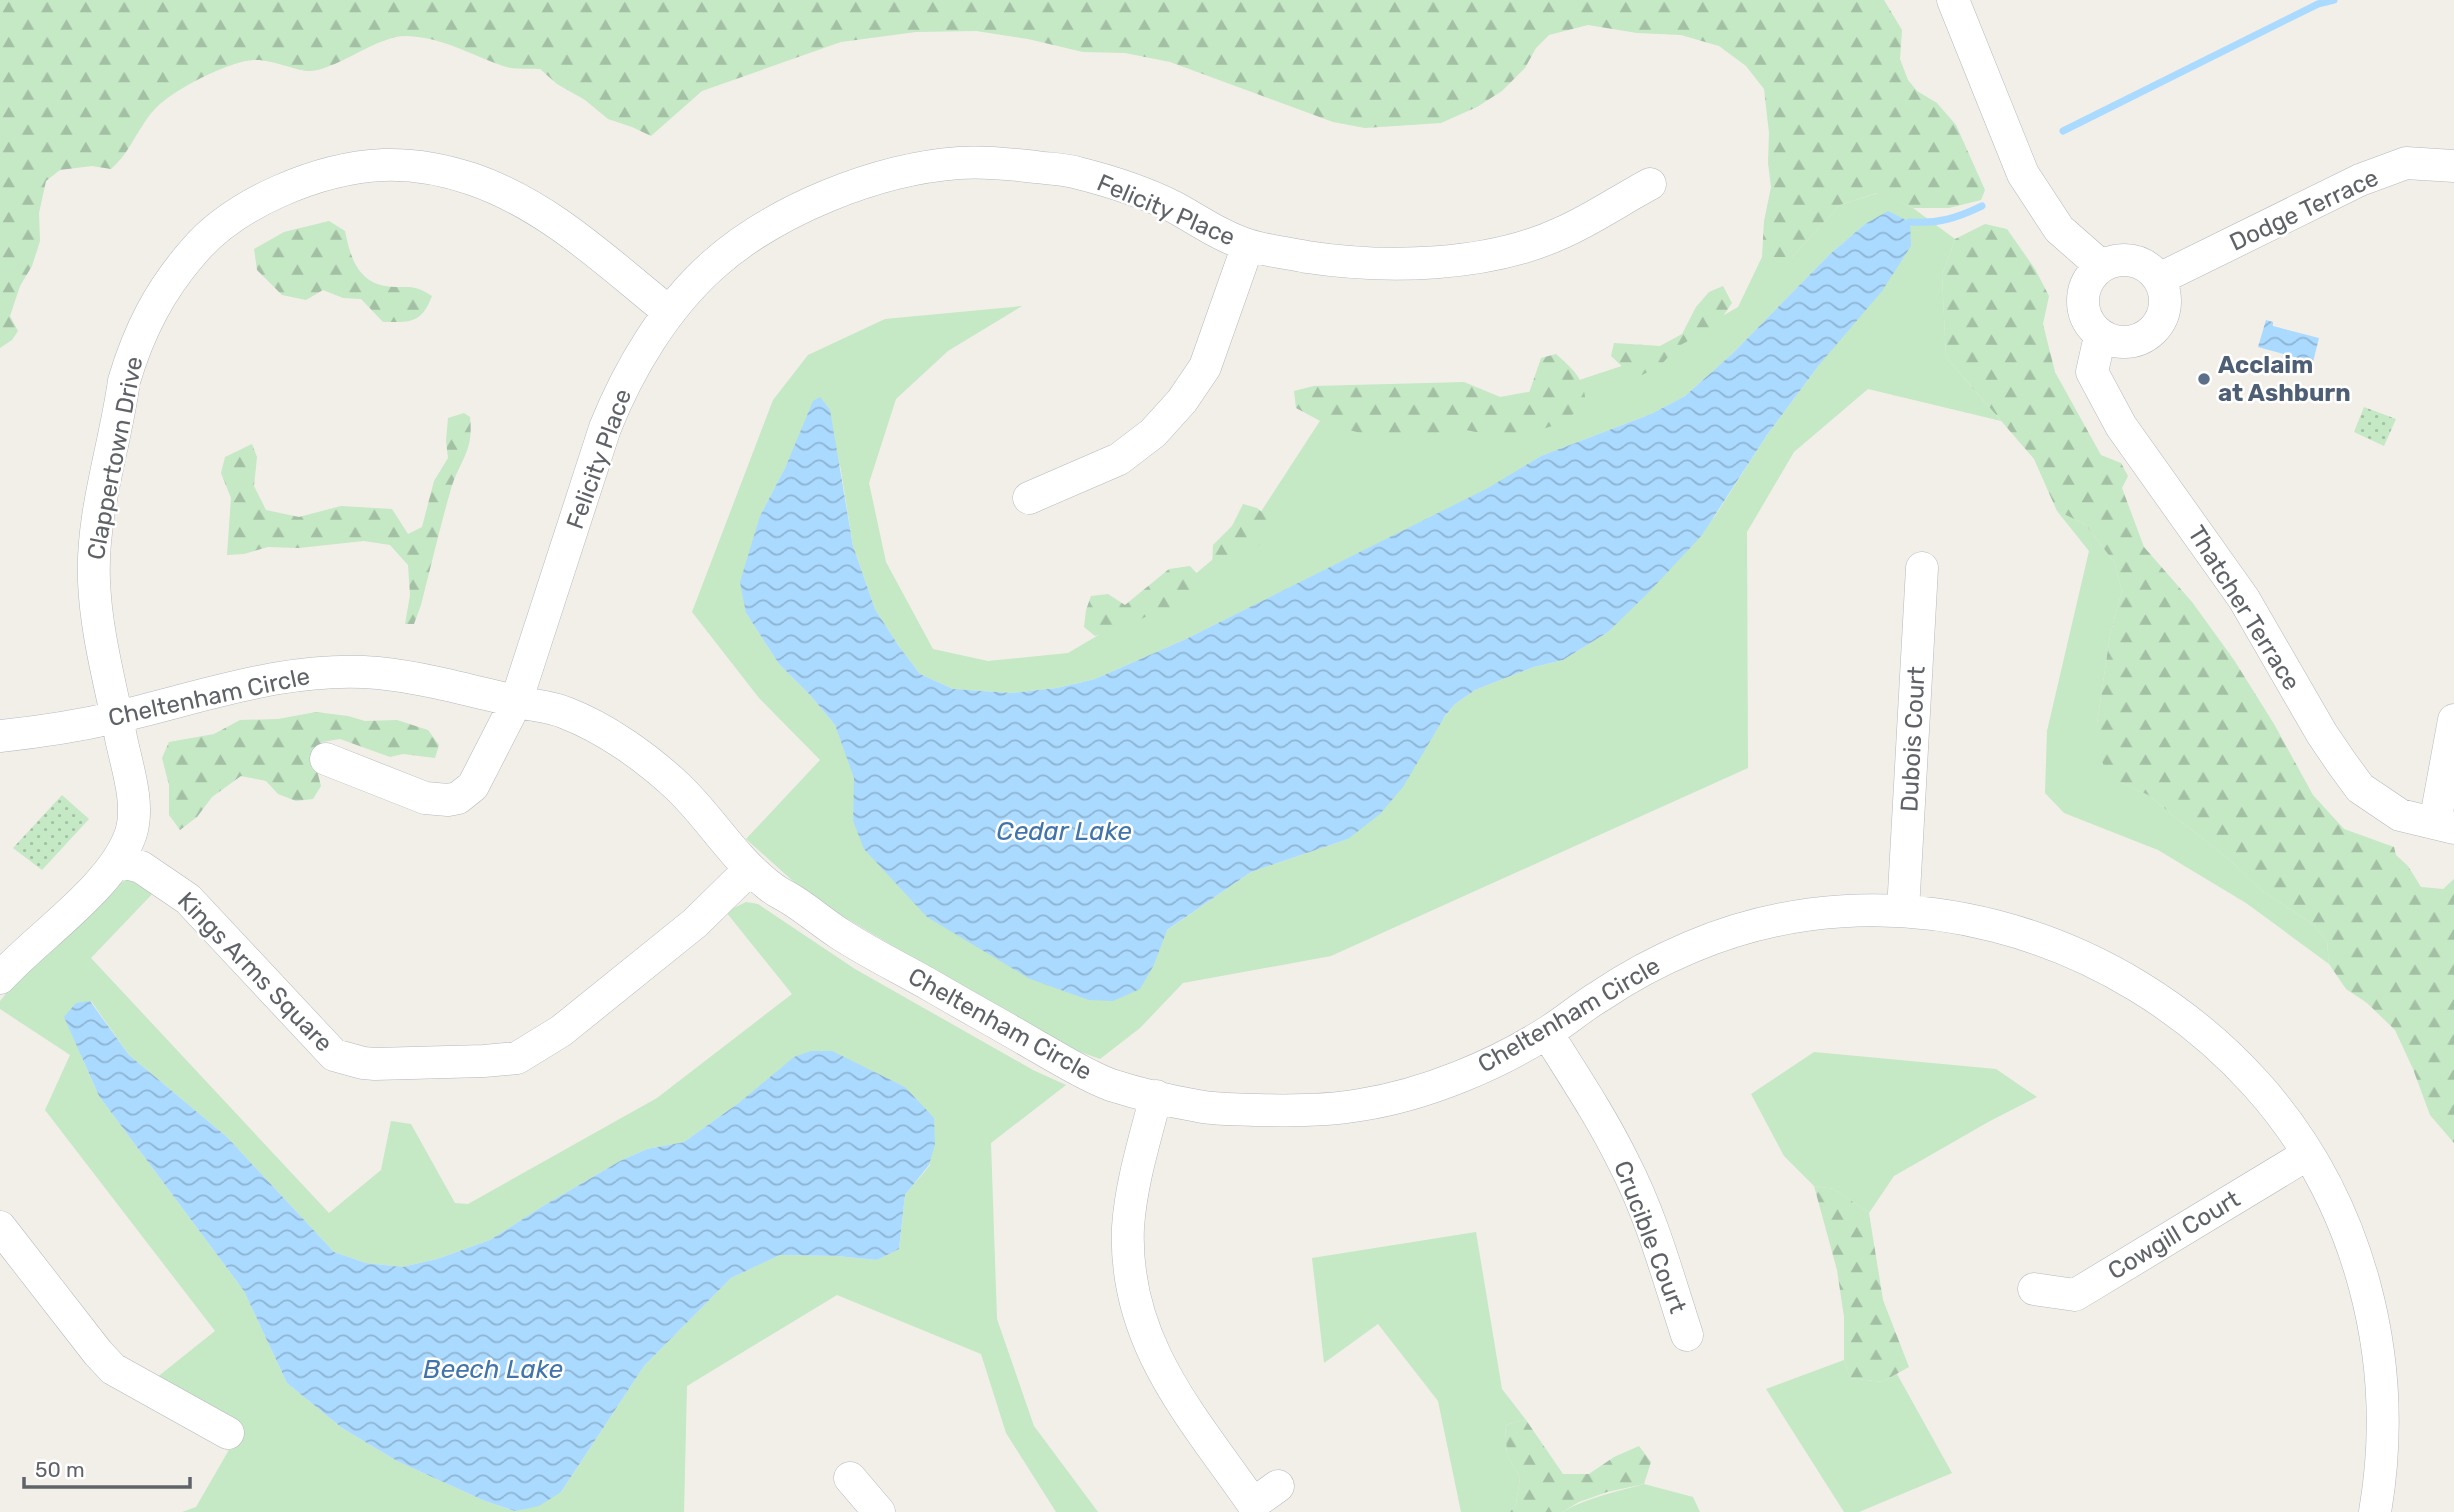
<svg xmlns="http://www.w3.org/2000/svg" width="2454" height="1512" font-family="Rubik,sans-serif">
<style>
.grass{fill:#c5e8c5;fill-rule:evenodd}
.forest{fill:url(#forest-firs)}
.park{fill:url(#park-dots)}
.water{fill:url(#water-waves)}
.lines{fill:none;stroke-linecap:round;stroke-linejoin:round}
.stream{stroke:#aadaff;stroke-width:7}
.minor-casing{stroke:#b5b8bc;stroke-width:33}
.minor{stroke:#fff;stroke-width:32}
.service-dot{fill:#5c6f8a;stroke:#fff;stroke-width:2.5}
.labels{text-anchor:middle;stroke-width:5;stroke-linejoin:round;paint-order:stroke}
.street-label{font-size:24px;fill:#5f6368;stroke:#fff}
.service-label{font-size:24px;font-weight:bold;fill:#4e5e75;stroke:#fff;text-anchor:start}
.water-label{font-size:26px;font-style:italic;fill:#4174aa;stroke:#fff}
</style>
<defs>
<pattern id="forest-firs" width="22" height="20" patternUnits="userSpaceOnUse" patternTransform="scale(1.75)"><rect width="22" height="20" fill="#c5e8c5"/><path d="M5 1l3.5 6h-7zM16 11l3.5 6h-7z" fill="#a3c0a4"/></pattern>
<pattern id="park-dots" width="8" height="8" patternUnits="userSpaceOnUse" patternTransform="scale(1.75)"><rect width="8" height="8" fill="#c5e8c5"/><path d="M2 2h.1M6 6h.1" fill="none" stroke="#a3c0a4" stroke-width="1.8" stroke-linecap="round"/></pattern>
<pattern id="water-waves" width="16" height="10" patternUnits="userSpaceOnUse" patternTransform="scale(1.75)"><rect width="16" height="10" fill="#aadaff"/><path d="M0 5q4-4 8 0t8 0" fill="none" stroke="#8eb4d2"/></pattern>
</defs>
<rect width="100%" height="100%" fill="#f1efe8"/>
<path class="grass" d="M 1878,193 L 1913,208 L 1955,239 L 1942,275 L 1946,357 L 2001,421 L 1868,389 L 1794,452 L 1747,532 L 1748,768 L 1331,956 L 1183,983 L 1140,1028 L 1100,1059 L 1075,1050 L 1027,1025 L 837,913 L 794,882 L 746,839 L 820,760 L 759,698 L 692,612 L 773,400 L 808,355 L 885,319 L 1022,306 L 948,351 L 896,399 L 869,483 L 886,562 L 933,649 L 988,661 L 1068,653 L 1180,587 L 1251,527 L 1327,410 L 1451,406 L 1561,386 L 1652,356 L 1738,307 L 1762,257 L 1792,257 L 1840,205 ZM 1865,224 L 1819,365 L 1767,435 L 1715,516 L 1608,632 L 1563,660 L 1534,667 L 1475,690 L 1455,704 L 1348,839 L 1251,872 L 1166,931 L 1154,965 L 853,821 L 855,778 L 835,725 L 811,696 L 779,664 L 746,613 L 760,516 L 786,466 L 840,465 L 853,546 L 875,609 L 898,645 L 920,674 L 953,689 L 1012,693 L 1057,688 L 1095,679 L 1186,639 L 1489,488 L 1541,456 L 1651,414 L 1685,396 L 1733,353 L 1830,254 Z
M 2057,511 L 2085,524 L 2114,562 L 2122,590 L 2110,635 L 2097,724 L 2120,782 L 2148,795 L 2232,862 L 2260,889 L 2314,925 L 2327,941 L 2329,964 L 2246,903 L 2158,850 L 2064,813 L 2045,793 L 2047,731 L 2089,551 Z
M 127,879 L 157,889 L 91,958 L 329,1213 L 381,1170 L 391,1121 L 411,1124 L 455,1203 L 468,1204 L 657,1098 L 792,994 L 726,912 L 746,902 L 758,904 L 855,969 L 1033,1070 L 1066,1085 L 991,1143 L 997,1319 L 1034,1426 L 1098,1512 L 1056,1512 L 1006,1433 L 981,1354 L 837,1295 L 687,1386 L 684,1512 L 182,1512 L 196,1507 L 230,1448 L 136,1394 L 215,1331 L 45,1110 L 70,1055 L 0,1009 L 0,1001 L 17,980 L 111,889 ZM 91,1001 L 129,1055 L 227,1137 L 334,1252 L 366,1263 L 402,1267 L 437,1259 L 490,1240 L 543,1206 L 620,1161 L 647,1149 L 684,1142 L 740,1102 L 872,1072 L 905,1087 L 930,1165 L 905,1195 L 899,1249 L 877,1260 L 837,1256 L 780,1255 L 731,1278 L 644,1366 L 561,1492 L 515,1511 L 485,1501 L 397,1461 L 342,1428 L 287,1383 L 244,1291 L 99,1096 L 82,1058 Z
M 1814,1052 L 1996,1069 L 2037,1097 L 1990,1121 L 1894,1176 L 1869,1213 L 1834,1189 L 1814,1186 L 1784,1156 L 1751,1094 Z
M 1476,1232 L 1502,1389 L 1526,1420 L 1505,1425 L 1507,1455 L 1520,1478 L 1516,1504 L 1510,1512 L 1461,1512 L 1438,1401 L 1378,1324 L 1324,1363 L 1312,1258 Z
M 1844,1360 L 1850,1378 L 1882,1382 L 1897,1374 L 1952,1473 L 1859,1512 L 1844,1512 L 1766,1389 Z
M 1644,1484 L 1693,1497 L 1700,1512 L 1562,1512 C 1589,1497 1615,1492 1644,1484 Z"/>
<path class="forest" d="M 0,0 L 1884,0 L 1902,30 L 1900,59 L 1908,80 L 1917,91 L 1937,103 L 1956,125 L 1985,190 L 1981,200 L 1949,208 L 1913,208 L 1877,193 L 1840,205 L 1792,257 L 1762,257 L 1764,221 L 1771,187 L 1768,163 L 1769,133 L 1764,89 L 1746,66 L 1719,46 L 1681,35 L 1637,33 L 1588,25 L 1549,35 L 1536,48 L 1525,68 L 1502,91 L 1477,107 L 1441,123 L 1365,128 L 1333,122 L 1170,62 L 1125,53 L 1083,52 L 1028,39 L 976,31 L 916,32 L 841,42 L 702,91 L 651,136 L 632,127 L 608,119 L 585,100 L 557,84 L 540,69 C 529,68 514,70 503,66 C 471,55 442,37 407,36 C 379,35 341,67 312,71 C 298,72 272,59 254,60 C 229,61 172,90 155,109 C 137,128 131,152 111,169 L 92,166 L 60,170 L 46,181 L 39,213 L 40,241 L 32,266 L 20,286 L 10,316 L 18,331 L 12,340 L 0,348 Z
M 329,221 L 345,231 C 351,261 360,287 396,287 C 414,287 416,286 432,296 C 421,324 411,322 383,322 L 361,299 L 343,298 L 323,290 L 306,300 L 282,295 L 257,270 L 254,249 L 284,232 Z
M 1985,224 L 2007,229 L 2035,269 L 2049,296 L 2043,324 L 2055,372 L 2101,455 L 2121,463 L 2128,476 L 2122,488 L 2144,547 L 2192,602 L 2234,660 L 2274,724 L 2313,795 L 2344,829 L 2394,847 L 2396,855 L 2408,866 L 2421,887 L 2443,889 L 2454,879 L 2454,1143 L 2430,1115 L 2413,1069 L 2395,1030 L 2367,1003 L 2346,989 L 2329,964 L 2327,941 L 2314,925 L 2260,889 L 2232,862 L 2148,795 L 2120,782 L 2105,768 L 2095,746 L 2097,724 L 2110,635 L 2122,590 L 2114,562 L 2085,524 L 2057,511 L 2034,459 L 1946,357 L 1942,275 L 1955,239 Z
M 1723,286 L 1732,303 L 1717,325 L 1677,347 L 1661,365 L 1642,375 L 1626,370 L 1611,356 L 1614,343 L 1660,346 L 1682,334 L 1696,307 L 1709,292 Z
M 1556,354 C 1576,372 1585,379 1586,407 L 1552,426 L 1521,436 L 1495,436 L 1466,430 L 1445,439 L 1411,432 L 1398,439 L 1371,436 L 1324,423 L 1296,408 L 1294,391 L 1314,386 L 1464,382 L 1510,401 L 1529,393 L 1541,358 Z
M 464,413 L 470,417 C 474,452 460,459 451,489 C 440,527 431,566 421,605 L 414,624 L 405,624 L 410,595 L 408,565 L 390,545 L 364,541 L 299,548 L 268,547 L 244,554 L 227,555 L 231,498 L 221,473 L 225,457 L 252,444 L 257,457 L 254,486 L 266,510 L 299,517 L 341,506 L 392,509 L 408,534 L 422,527 L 434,481 L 448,458 L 446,441 L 448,418 Z
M 1243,504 L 1257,508 L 1269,518 L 1262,543 L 1234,567 L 1212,567 L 1213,545 L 1232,526 Z
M 1190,566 L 1202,579 L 1196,592 L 1177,607 L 1149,615 L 1128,626 L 1095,636 L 1084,627 L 1086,610 L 1091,596 L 1108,594 L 1125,605 L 1169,569 Z
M 316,712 L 348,716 L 365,721 L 397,720 L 428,730 L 439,745 L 435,758 L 403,754 L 390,757 L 340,739 L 322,742 L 313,755 L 321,786 L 313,799 L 296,801 L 278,794 L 266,781 L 241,776 L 212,797 L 197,817 L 180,830 L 169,815 L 169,785 L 162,758 L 169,742 L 214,734 L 240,720 L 278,719 Z
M 1814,1186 L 1834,1189 L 1869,1213 L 1883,1300 L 1909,1367 L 1882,1382 L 1850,1378 L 1844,1360 L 1844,1317 L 1837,1270 Z
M 1526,1420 L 1563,1474 L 1589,1474 L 1614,1457 L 1639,1446 L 1651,1462 L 1644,1484 L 1607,1492 L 1579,1502 L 1562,1512 L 1510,1512 L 1516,1504 L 1520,1478 L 1507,1455 L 1505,1425 Z"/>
<path class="park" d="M 2364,407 L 2396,419 L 2384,446 L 2354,432 Z
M 62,795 L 89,819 L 42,870 L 13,848 Z"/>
<path class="water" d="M 1888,211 L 1910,222 L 1911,246 L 1882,291 L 1819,365 L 1767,435 L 1702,535 L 1650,591 L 1608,632 L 1563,660 L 1534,667 L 1475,690 L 1455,704 L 1445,716 L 1403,787 L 1380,814 L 1348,839 L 1251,872 L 1167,930 L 1154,965 L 1140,989 L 1113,1001 L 1089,1000 L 1030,979 L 927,917 L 864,849 L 853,821 L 854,778 L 835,725 L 811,696 L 779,664 L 746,613 L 740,582 L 760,516 L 786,466 L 813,401 L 820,397 L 830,410 L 853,546 L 875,609 L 898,645 L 920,674 L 953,689 L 1012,693 L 1057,688 L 1095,679 L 1186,639 L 1488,488 L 1541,456 L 1651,414 L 1685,396 L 1733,353 L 1830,254 L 1865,224 Z
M 2266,320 L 2273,322 L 2273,326 L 2319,338 L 2313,362 L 2258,347 Z
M 90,1001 L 129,1055 L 227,1137 L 334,1252 L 366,1263 L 402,1267 L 437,1259 L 490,1240 L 543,1206 L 620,1161 L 647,1149 L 684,1142 L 740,1102 L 794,1057 L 811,1051 L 832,1051 L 905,1087 L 934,1118 L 935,1144 L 929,1165 L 905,1195 L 899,1249 L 877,1260 L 837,1256 L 780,1255 L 731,1278 L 644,1366 L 561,1492 L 539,1506 L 515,1511 L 485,1501 L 397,1461 L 342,1428 L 287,1383 L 244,1291 L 99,1096 L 64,1017 L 76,1003 Z"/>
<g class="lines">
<path class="stream" d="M 2063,131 L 2318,4 L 2334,0
M 1910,222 C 1938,224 1957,218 1982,206"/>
<defs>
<path id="minor" d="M 1953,0 L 2023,174 L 2059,229 L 2101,266
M2083 301a41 41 0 1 1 82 0a41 41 0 1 1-82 0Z
M 2159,279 L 2360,180 L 2406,163 L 2454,166
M 2100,336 L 2092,372 L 2121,426 L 2244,599 L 2322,734 L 2341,762 L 2360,788 L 2400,815 L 2454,828
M 1029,498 L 1119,459 L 1153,433 L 1182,401 L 1205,367 L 1248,245
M 0,736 C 39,732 78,726 117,717 C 203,697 288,665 378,673 C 427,678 475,692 523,703 C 537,706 552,707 566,713 C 605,728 646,757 677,786 C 709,816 732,856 767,884 C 779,894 778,891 792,900 C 808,910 823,923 840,934 C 869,953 900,968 930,985 C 964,1005 999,1024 1033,1044 C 1058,1058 1084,1075 1111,1085 C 1139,1094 1169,1101 1198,1106 C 1217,1110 1237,1109 1257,1110 C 1291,1111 1326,1111 1360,1105 C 1425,1095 1497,1065 1551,1030 C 1568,1019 1583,1006 1600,996 C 1628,977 1660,960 1691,947 C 1888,863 2117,929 2257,1085 C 2360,1200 2401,1360 2375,1512
M 326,759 L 425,798 L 448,800 L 458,798 L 473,786 L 516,702 L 605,428 C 629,368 665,308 713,265 C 775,210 876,169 959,163 C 984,161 1011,164 1036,167 C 1050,169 1065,169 1078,173 C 1110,181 1144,192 1174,207 C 1198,220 1222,237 1248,245 C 1267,251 1288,253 1307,257 C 1386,269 1488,267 1561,233 C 1591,220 1620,200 1650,184
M 2435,823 L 2454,720
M 118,861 L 141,867 L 188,899 L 334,1055 L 363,1063 L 375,1064 L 484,1061 L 517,1058 L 561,1031 L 695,923 L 750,869
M 1903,911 L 1922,568
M 0,978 C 38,936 114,886 131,833 C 140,804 127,767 121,738 C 111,686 96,634 94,581 C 91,514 115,447 124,381 C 139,331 159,291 194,251 C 236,202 319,168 383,165 C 412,164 445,170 472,179 C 548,205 607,262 669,312
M 1547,1033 C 1574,1076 1602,1118 1624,1163 C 1652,1217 1668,1277 1687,1335
M 1156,1096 C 1145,1139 1131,1183 1128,1227 C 1123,1342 1192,1416 1253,1504 L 1278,1486
M 0,1227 L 98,1353 L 113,1369 L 228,1433
M 2034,1289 L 2075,1295 L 2308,1154
M 850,1478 L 879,1512"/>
</defs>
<use href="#minor" class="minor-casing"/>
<use href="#minor" class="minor"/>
</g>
<circle class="service-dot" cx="2204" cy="379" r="7"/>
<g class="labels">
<g class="street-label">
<text transform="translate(1166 210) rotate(23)" y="8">Felicity Place</text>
<text transform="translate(2304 210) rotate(-25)" y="8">Dodge Terrace</text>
<text transform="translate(115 458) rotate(-79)" y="8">Clappertown Drive</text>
<text transform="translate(599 459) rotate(-70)" y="8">Felicity Place</text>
<text transform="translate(2244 608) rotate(58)" y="8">Thatcher Terrace</text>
<text transform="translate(209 697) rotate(-12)" y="8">Cheltenham Circle</text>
<text transform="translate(1913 739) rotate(-87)" y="8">Dubois Court</text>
<text transform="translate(255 972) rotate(46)" y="8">Kings Arms Square</text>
<text transform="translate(1569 1015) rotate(-30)" y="8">Cheltenham Circle</text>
<text transform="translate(1000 1024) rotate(29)" y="8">Cheltenham Circle</text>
<text transform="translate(2174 1235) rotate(-31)" y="8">Cowgill Court</text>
<text transform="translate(1650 1237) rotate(69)" y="8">Crucible Court</text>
</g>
<g class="service-label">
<text x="2218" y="373">Acclaim<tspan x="2218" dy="28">at Ashburn</tspan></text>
</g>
<g class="water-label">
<text x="1064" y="840">Cedar Lake</text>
<text x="493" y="1378">Beech Lake</text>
</g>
</g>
<path d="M24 1477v10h166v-10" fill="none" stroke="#5f6368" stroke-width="3.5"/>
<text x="35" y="1477" font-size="21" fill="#5f6368" stroke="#ffffff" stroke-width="5" paint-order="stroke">50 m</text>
</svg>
